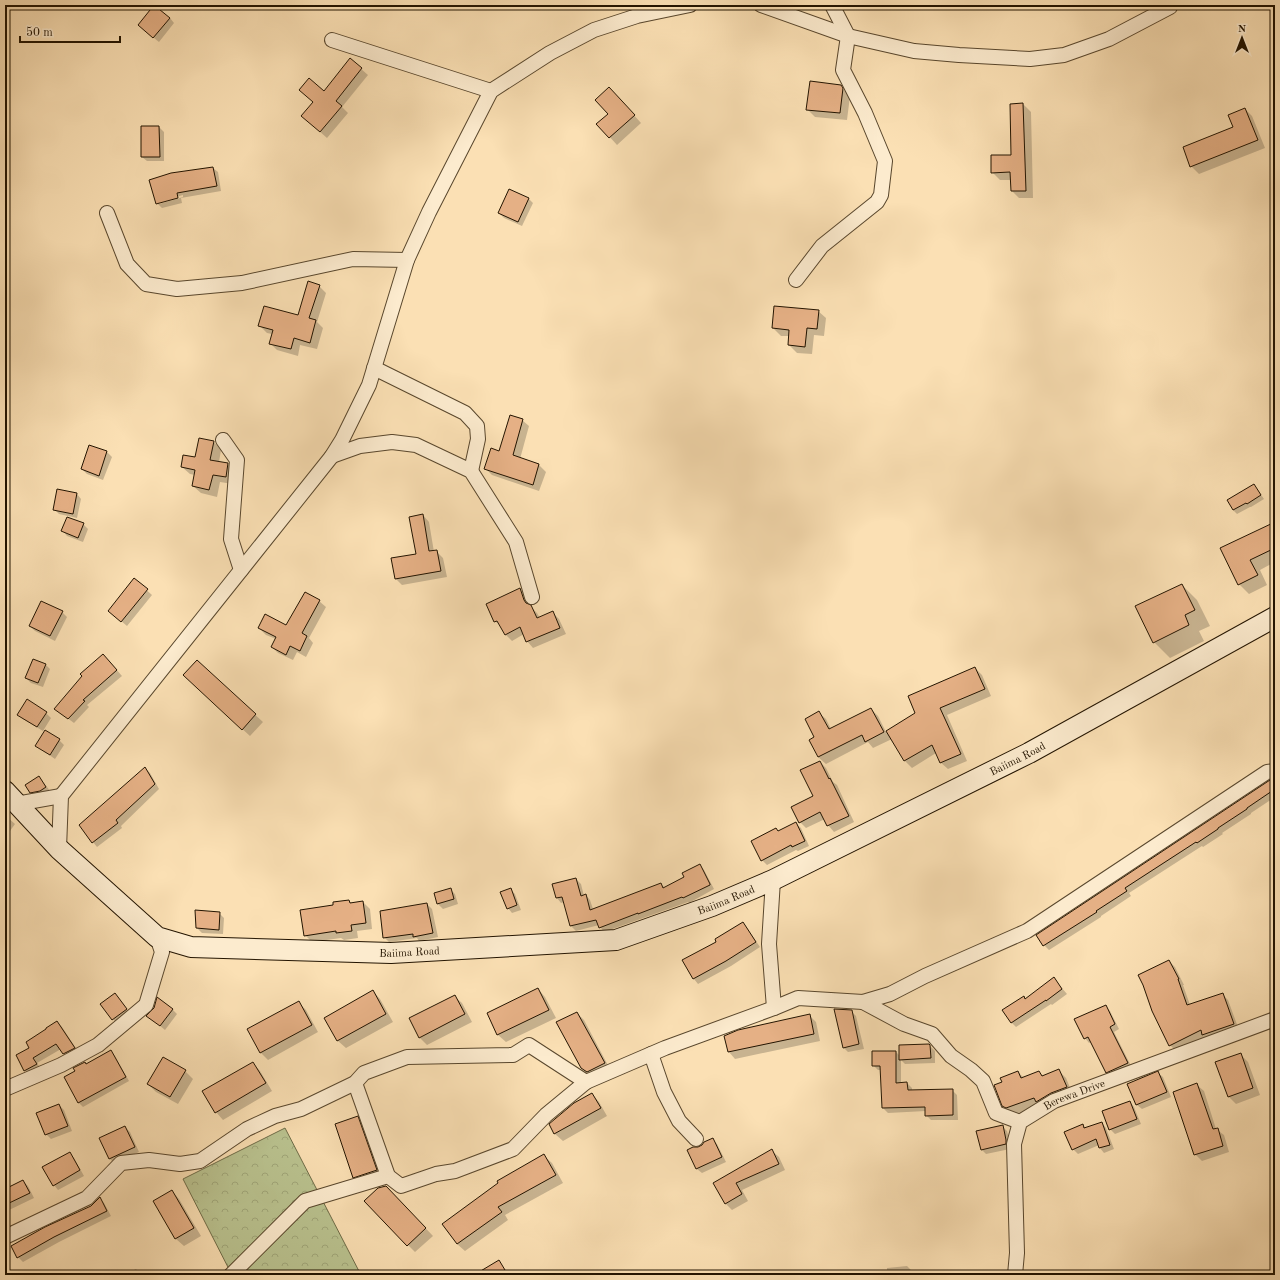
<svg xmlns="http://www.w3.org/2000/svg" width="1280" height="1280" font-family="'Old Standard TT',serif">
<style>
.forest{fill:url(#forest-crowns);stroke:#6e6c48}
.shadow{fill:#0003;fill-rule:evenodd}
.building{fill:#e5b085;stroke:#231400}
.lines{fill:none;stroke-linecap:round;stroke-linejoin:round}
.street-casing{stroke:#59472d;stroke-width:16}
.secondary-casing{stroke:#231400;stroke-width:22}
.street{stroke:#fcebce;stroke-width:14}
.secondary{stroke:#fcebce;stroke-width:20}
.labels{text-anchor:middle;stroke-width:3;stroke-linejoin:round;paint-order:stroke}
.street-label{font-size:11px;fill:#231400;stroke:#fcebce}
</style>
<defs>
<pattern id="forest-crowns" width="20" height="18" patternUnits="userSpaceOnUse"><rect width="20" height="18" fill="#bac390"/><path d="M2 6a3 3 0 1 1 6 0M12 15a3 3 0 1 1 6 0" fill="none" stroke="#a0a77a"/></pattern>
</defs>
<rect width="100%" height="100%" fill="#fbe0b4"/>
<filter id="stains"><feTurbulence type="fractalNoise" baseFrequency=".005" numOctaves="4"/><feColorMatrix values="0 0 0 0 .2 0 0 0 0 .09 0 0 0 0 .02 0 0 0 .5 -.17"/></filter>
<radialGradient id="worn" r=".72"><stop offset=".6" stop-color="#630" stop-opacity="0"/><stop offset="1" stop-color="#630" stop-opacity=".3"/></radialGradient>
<path class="forest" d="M 285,1128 L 361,1275 L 232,1275 L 183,1179 Z"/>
<path class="shadow" d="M 196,5 L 213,5 L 212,10 Z
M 170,18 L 174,23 L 159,42 L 144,30 Z
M 351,60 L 368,75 L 342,107 L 348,113 L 327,138 L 302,116 L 324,93 Z
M 840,86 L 850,96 L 847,120 L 815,117 L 807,109 Z
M 617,96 L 641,123 L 617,145 L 598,124 L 609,114 Z
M 1023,104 L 1031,112 L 1033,198 L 1019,198 L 1012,191 L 1011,180 L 1000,180 L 992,172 L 1012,156 Z
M 1245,109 L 1252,116 L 1265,148 L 1199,174 L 1191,166 L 1234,127 Z
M 159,127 L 164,132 L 164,161 L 147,161 L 142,157 Z
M 213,168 L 218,172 L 221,191 L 181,198 L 182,203 L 162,208 L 157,203 L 150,180 L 171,174 ZM 183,195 L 183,197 L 159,204 L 159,202 Z
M 528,198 L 533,203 L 522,226 L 504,218 L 499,213 Z
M 319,286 L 326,293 L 317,322 L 323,328 L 317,349 L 300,345 L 298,356 L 277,350 L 270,343 L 272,334 L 267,333 L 260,326 L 298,316 Z
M 818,311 L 826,318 L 824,336 L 814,335 L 812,354 L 797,353 L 789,345 L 790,336 L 781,336 L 773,328 Z
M 522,420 L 529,426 L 520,459 L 539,465 L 546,472 L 539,491 L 492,475 L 486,469 L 500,452 Z
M 214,442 L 221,450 L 219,462 L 228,464 L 235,472 L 233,484 L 220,482 L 217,497 L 201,493 L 193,486 L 195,475 L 190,474 L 182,467 L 196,459 Z
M 90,446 L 107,452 L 112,457 L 103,480 L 87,474 L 82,469 Z
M 1257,489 L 1264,499 L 1251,507 L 1250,507 L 1237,514 L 1233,510 L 1228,500 Z
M 77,494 L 81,499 L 77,518 L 59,514 L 54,509 Z
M 423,515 L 429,522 L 434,552 L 436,551 L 443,558 L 447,577 L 402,585 L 396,579 L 417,555 Z
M 1275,523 L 1275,562 L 1260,570 L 1267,585 L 1249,594 L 1239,584 L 1222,549 Z
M 83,524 L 88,529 L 83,542 L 67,536 L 63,531 Z
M 134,579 L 152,595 L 127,626 L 114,615 Z
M 1182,585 L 1197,600 L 1210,626 L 1199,631 L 1204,641 L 1170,658 L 1154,642 L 1137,607 Z
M 520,589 L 526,595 L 530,606 L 537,613 L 540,618 L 553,613 L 559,619 L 566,634 L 533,648 L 527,641 L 524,634 L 512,641 L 506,635 L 502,627 L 495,621 Z
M 319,601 L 326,607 L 309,638 L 313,643 L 306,657 L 297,652 L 293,660 L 278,653 L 272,647 L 276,639 L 266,635 L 259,628 L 287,626 Z
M 62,612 L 67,617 L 55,641 L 35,631 L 30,626 Z
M 108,660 L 122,676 L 87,705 L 89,707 L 74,723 L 55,709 Z
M 197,661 L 263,722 L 250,736 L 192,683 Z
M 45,664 L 50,669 L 43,687 L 31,683 L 26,678 Z
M 975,668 L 982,675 L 991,696 L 947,715 L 967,761 L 948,769 L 940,762 L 936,753 L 912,768 L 905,761 L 892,739 L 873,748 L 868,742 L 826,764 L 818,757 L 816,737 L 818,712 L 826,719 L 831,729 L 871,709 L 878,716 L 886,732 L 917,714 Z
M 46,713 L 51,718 L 43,731 L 23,719 L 18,714 Z
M 59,740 L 64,745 L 55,759 L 42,750 L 37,746 Z
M 820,762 L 826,768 L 833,782 L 837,785 L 854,822 L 834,832 L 828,825 L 825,819 L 806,828 L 800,822 L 814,796 Z
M 145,768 L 150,773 L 159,789 L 121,826 L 122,828 L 97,847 L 93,842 Z
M 39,777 L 51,792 L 36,797 L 31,792 Z
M 1273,781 L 1275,783 L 1275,797 L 1251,813 L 1251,814 L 1222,833 L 1223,834 L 1203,847 L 1202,846 L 1129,893 L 1131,896 L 1101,916 L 1101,917 L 1049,950 L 1044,945 Z
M 5,815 L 15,824 L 5,838 Z
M 796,824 L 801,828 L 809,846 L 798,851 L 796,850 L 767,865 L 762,860 L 776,829 L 779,832 Z
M 699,865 L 704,870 L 714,889 L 689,903 L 688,902 L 604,932 L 599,925 L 576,931 L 571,926 L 565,902 L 561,903 L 557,898 L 576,879 L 581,884 L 584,896 L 586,895 L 590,900 L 593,909 L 661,884 L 665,888 L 685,878 Z
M 450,889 L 455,894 L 458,904 L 443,909 L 438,904 L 435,894 Z
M 510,889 L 515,894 L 521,910 L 512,913 L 508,908 Z
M 349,901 L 352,904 L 363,902 L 370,909 L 372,929 L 357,931 L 358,938 L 344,940 L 341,938 L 312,942 L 305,935 Z
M 427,904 L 432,909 L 438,937 L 419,941 L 417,938 L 389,942 L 384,937 Z
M 219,913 L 224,918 L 223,934 L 202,933 L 197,928 Z
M 742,923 L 747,928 L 760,947 L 731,966 L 698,984 L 694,979 L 683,961 L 718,942 Z
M 1169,961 L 1175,967 L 1184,985 L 1183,985 L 1190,1005 L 1222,994 L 1228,1000 L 1239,1030 L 1209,1040 L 1205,1037 L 1176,1051 L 1170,1045 Z
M 1054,979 L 1067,994 L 1052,1005 L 1051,1004 L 1016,1027 L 1011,1022 L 1025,1000 Z
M 538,989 L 545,997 L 556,1018 L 506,1042 L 498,1035 L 488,1014 Z
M 373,991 L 380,999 L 393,1022 L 346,1048 L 338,1041 L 325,1018 Z
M 115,994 L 131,1014 L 117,1024 L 113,1019 Z
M 454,996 L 462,1003 L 472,1022 L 427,1045 L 419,1037 Z
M 298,1002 L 306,1010 L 318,1032 L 268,1060 L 260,1052 Z
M 1105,1006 L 1110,1011 L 1119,1029 L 1114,1032 L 1132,1068 L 1112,1077 L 1107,1072 L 1091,1042 L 1089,1043 L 1085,1038 Z
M 172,1009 L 177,1014 L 165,1030 L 153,1020 Z
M 851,1011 L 856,1016 L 864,1049 L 848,1052 L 843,1047 Z
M 577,1013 L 584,1020 L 611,1071 L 589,1076 L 581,1068 Z
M 810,1016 L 816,1022 L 820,1041 L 735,1059 L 729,1052 L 725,1036 Z
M 57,1022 L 62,1027 L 79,1053 L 69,1058 L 61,1049 L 37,1063 L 41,1069 L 30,1075 L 25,1070 L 31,1048 Z
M 929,1045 L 935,1051 L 935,1063 L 905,1064 L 901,1060 L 901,1083 L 907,1083 L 912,1088 L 912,1091 L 952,1090 L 957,1095 L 958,1120 L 931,1120 L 926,1115 L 926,1111 L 888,1113 L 883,1108 L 881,1070 L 878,1070 L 873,1065 L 896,1052 L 900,1056 Z
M 111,1051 L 115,1056 L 129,1081 L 83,1107 L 79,1103 L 65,1077 Z
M 1240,1054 L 1248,1062 L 1260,1095 L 1236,1104 L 1228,1096 Z
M 253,1063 L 260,1071 L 272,1091 L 223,1120 L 216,1112 Z
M 1058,1070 L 1066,1078 L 1073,1095 L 1015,1115 L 1011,1114 L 1003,1106 L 1003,1083 L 1018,1072 L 1024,1078 L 1039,1072 L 1043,1076 Z
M 185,1071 L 193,1079 L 178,1104 L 156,1092 L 148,1084 Z
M 1158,1073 L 1163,1077 L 1171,1097 L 1142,1109 L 1137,1105 Z
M 1197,1085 L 1204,1091 L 1216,1129 L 1224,1135 L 1229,1152 L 1202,1161 L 1195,1154 Z
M 592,1094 L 599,1102 L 607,1116 L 563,1141 L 555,1134 L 550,1125 Z
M 1130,1102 L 1134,1107 L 1141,1124 L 1115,1134 L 1110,1129 Z
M 59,1105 L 64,1110 L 72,1131 L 51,1139 L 46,1134 Z
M 358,1118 L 365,1125 L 384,1178 L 362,1185 L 354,1177 Z
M 1102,1123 L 1106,1128 L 1114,1149 L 1104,1153 L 1100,1148 L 1099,1145 L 1078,1154 L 1073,1149 L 1082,1125 L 1086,1128 Z
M 1002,1126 L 1007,1131 L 1011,1146 L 1010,1149 L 986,1154 L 982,1150 Z
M 125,1127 L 130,1132 L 139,1152 L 114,1163 L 109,1158 Z
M 712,1139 L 717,1144 L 726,1162 L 702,1173 L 697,1169 L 688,1150 L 699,1148 Z
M 772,1151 L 779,1157 L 785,1170 L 742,1190 L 748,1201 L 732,1210 L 726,1204 L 714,1184 Z
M 69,1153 L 74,1158 L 84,1176 L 58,1190 L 54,1185 Z
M 544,1156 L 552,1163 L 563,1183 L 505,1215 L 508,1220 L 465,1251 L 457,1244 Z
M 23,1181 L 28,1186 L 34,1198 L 5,1212 L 5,1190 Z
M 172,1191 L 179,1199 L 201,1236 L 184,1246 L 176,1239 L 154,1201 Z
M 393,1194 L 433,1236 L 415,1252 L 408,1245 Z
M 100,1199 L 104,1203 L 111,1216 L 59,1242 L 23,1262 L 18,1257 L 91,1207 Z
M 907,1266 L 912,1271 L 912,1275 L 848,1275 L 887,1270 L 887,1268 Z
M 136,1269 L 141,1275 L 123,1275 Z"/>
<path class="building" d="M 154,5 L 170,18 L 153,38 L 138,25 Z
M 350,58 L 362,68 L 336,101 L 342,106 L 320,132 L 301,116 L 313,102 L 299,90 L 309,78 L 324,91 Z
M 810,81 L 841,85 L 843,88 L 840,113 L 806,110 Z
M 609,87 L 635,115 L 609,138 L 596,124 L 608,114 L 595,100 Z
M 1023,103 L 1026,191 L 1011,191 L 1010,172 L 991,173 L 991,155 L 1011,155 L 1010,104 Z
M 1245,108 L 1258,140 L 1190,167 L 1183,147 L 1233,127 L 1228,115 Z
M 141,126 L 159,126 L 160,157 L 141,157 Z
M 213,167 L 217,186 L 177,193 L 178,198 L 156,204 L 149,180 L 171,173 Z
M 509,189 L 529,198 L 518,222 L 498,213 Z
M 308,281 L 320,285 L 309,318 L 316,320 L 310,343 L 294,338 L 291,349 L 269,344 L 273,330 L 258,326 L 264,306 L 298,315 Z
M 774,306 L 819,310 L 817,329 L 807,328 L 805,347 L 788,345 L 789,330 L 772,328 Z
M 510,415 L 523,419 L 513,455 L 539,464 L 533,485 L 484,469 L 491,448 L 499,451 Z
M 199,438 L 214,441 L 210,460 L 228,463 L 226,477 L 213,475 L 209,490 L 192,486 L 195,470 L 181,467 L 183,455 L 195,457 Z
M 89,445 L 107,451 L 99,476 L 81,469 Z
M 1254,484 L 1261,495 L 1247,504 L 1246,503 L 1233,510 L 1227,500 Z
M 57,489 L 77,493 L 73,514 L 53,510 Z
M 423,514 L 429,551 L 437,550 L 441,571 L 395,579 L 391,558 L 416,554 L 409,517 Z
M 67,517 L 84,523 L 78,538 L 61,531 Z
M 1275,522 L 1275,548 L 1250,560 L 1258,575 L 1238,585 L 1220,548 Z
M 134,578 L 148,589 L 121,622 L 108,611 Z
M 1182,584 L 1195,610 L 1185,615 L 1189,625 L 1153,643 L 1135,606 Z
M 520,588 L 524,600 L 526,603 L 531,605 L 537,618 L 553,611 L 560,628 L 526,642 L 520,627 L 505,635 L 497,621 L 494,622 L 486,604 Z
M 305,592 L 320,600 L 302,633 L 307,636 L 300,651 L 290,646 L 286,655 L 271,647 L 276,637 L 258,628 L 265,614 L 286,625 Z
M 41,601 L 63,611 L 50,636 L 29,626 Z
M 103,654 L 117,670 L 83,700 L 85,701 L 68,719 L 54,709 L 82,676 L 80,674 Z
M 33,659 L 46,664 L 38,683 L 25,678 Z
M 197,660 L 256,714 L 242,730 L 183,675 Z
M 975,667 L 985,689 L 940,708 L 961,754 L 940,763 L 932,745 L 904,761 L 886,731 L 915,713 L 908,696 Z
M 27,699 L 47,712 L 37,727 L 17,715 Z
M 871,708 L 884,732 L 865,742 L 862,735 L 818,757 L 809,740 L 814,737 L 805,719 L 819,711 L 829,729 Z
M 45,730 L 60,739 L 50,755 L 35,746 Z
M 820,761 L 829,779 L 830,778 L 849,816 L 827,826 L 820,812 L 799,823 L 791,807 L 813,796 L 800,770 Z
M 145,767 L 155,784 L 116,820 L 118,823 L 92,843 L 79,825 Z
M 39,776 L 46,787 L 40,791 L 30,793 L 25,785 Z
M 1270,780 L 1273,780 L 1275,782 L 1275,789 L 1247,808 L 1247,809 L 1218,828 L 1218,829 L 1197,843 L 1196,842 L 1125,888 L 1127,891 L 1096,911 L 1097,912 L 1043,946 L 1036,935 Z
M 796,822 L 805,841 L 792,847 L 791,845 L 761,861 L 751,841 L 776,828 L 778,831 Z
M 700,864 L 710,884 L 710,885 L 683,898 L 682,897 L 638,914 L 638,913 L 599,928 L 596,920 L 570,926 L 562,897 L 556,898 L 552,884 L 576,878 L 581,896 L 586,894 L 590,910 L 661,883 L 663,888 L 684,877 L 682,873 Z
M 451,888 L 454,899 L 437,904 L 434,893 Z
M 511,888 L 517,905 L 507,909 L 500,892 Z
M 349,900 L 350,903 L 363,901 L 366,923 L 351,925 L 352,931 L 336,933 L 336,931 L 304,936 L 300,910 L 333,905 L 333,902 Z
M 427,903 L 433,933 L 413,937 L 413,934 L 383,938 L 380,911 Z
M 195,910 L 220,912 L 219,930 L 196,928 Z
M 743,922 L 756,942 L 726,961 L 693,979 L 682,960 L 716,942 L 715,939 Z
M 1169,960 L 1179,979 L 1178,979 L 1187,1005 L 1223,993 L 1234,1024 L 1202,1035 L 1201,1030 L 1169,1046 L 1152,1011 L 1143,985 L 1138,975 Z
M 1054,977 L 1062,989 L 1046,1001 L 1046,1000 L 1011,1023 L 1002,1010 L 1024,996 L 1025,999 Z
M 538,988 L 549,1010 L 497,1035 L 487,1013 Z
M 373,990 L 386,1014 L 337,1041 L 324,1018 Z
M 115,993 L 127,1009 L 112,1020 L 100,1004 Z
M 455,995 L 465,1014 L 419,1038 L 409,1018 Z
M 157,997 L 173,1009 L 160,1026 L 146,1016 L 154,1008 Z
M 299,1001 L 312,1025 L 260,1053 L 247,1029 Z
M 1106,1005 L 1115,1024 L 1110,1027 L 1128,1063 L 1106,1073 L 1088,1037 L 1084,1039 L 1074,1019 Z
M 834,1009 L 852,1010 L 859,1044 L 843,1048 Z
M 577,1012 L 605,1063 L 587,1072 L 581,1068 L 556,1022 Z
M 810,1014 L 814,1034 L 728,1052 L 724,1036 L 738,1030 Z
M 57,1021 L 75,1048 L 63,1054 L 56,1044 L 33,1058 L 37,1064 L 24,1071 L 16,1055 L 29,1048 L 26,1042 L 46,1029 L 46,1028 Z
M 929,1044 L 930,1045 L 931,1058 L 899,1060 L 899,1045 Z
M 111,1050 L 126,1077 L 78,1103 L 64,1077 L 75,1071 L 73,1068 L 85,1062 L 86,1064 Z
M 872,1051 L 896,1051 L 896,1083 L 907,1082 L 908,1090 L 953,1089 L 953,1115 L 925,1116 L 925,1107 L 882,1108 L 880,1066 L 872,1066 Z
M 1241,1053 L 1253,1088 L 1228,1097 L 1215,1062 Z
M 163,1057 L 186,1070 L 170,1097 L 147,1084 Z
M 253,1062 L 266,1083 L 215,1113 L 202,1091 Z
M 1059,1069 L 1067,1087 L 1051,1093 L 1036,1102 L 1034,1098 L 1006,1108 L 1002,1106 L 994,1085 L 1002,1082 L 1000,1078 L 1018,1071 L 1021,1078 L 1039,1071 L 1042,1076 Z
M 1158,1071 L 1167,1092 L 1136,1105 L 1127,1084 Z
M 1197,1083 L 1213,1129 L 1218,1128 L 1223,1146 L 1194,1155 L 1173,1092 Z
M 592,1093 L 601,1108 L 554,1134 L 549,1124 L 574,1103 Z
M 1130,1101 L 1137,1119 L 1109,1130 L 1102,1111 Z
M 59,1104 L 68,1126 L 45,1135 L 36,1113 Z
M 358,1116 L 377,1170 L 353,1178 L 335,1124 Z
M 1102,1122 L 1110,1145 L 1099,1148 L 1096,1139 L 1072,1150 L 1064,1132 L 1083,1124 L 1084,1128 Z
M 1003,1125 L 1006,1140 L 1006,1144 L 981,1150 L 976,1131 Z
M 125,1126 L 135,1147 L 109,1159 L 99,1138 Z
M 713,1138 L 722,1157 L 696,1169 L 687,1150 L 693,1147 L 698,1147 L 702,1145 L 704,1142 Z
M 772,1149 L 779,1164 L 736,1183 L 742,1194 L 725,1204 L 713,1183 Z
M 70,1152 L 80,1170 L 53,1186 L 42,1167 Z
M 544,1154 L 556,1175 L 498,1207 L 502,1212 L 457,1244 L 442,1224 L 498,1183 L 497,1181 Z
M 23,1180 L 30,1193 L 5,1205 L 5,1189 Z
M 386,1186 L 426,1228 L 407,1246 L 364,1201 L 378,1188 Z
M 172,1190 L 194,1228 L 175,1239 L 153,1201 Z
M 100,1197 L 107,1211 L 54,1237 L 17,1258 L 11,1246 L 45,1227 L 91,1206 Z
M 499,1260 L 508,1275 L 474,1275 Z"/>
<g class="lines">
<defs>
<g id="street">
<path d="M 761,5 L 848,36 L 914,51 L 959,55 L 1030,59 L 1064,55 L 1109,39 L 1170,7 L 1169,5"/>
<path d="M 332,40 L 491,91"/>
<path d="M 107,213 L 127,264 L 146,284 L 177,289 L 242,283 L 353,259 L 407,260"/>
<path d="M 796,280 L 822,246 L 877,202 L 881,195 L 885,161 L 865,113 L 843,70 L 848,36 L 832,5"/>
<path d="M 374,368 L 465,413 L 477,426 L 478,439 L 471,471"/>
<path d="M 223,440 L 237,460 L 231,539 L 241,570"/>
<path d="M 332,456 L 360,446 L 392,442 L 416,445 L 471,471 L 516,542 L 532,597"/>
<path d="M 16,804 L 61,796"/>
<path d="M 59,849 L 61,796 L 332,456 L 342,440 L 369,385 L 407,260 L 429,212 L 491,91 L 550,53 L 594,30 L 637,16 L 690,5"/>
<path d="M 773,880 L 769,944 L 774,1008"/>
<path d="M 863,1002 L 904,1024 L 932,1034 L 951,1056 L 971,1070 L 983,1081 L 996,1113 L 1020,1122"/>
<path d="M 651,1054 L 664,1092 L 679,1121 L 696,1139"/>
<path d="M 355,1083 L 388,1176 L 401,1186 L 436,1174 L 455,1171 L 513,1149 L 546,1115 L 586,1082"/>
<path d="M 5,1089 L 61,1065 L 98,1045 L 146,1005 L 162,952 L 157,937"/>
<path d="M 5,1237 L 87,1198 L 121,1163 L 149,1160 L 180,1164 L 200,1161 L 247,1129 L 275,1116 L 301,1109 L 355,1083 L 364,1073 L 407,1057 L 513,1055 L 529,1045 L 586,1082 L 665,1048 L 774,1008 L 798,998 L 863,1002 L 890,994 L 925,976 L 1027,931 L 1267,772 L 1275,771"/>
<path d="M 231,1275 L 305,1201 L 388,1176"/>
<path id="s1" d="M 1015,1275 L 1017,1253 L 1014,1144 L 1020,1122 L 1054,1101 L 1275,1019"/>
</g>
<g id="secondary">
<path id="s2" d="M 5,791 L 59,849 L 157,937 L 191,947 L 391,953 L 616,940 L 712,906 L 773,880 L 1029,753 L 1275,617"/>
</g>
</defs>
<use href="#street" class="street-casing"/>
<use href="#secondary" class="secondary-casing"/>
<use href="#street" class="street"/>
<use href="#secondary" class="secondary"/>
</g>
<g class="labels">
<g class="street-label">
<text dy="4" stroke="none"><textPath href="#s2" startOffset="1113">Baiima Road</textPath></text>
<text dy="4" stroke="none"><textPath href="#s2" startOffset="789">Baiima Road</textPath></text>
<text dy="4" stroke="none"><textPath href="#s2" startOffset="465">Baiima Road</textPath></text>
<text dy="4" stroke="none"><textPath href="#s1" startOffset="215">Berewa Drive</textPath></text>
</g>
</g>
<rect width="1280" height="1280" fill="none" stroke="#fbe0b4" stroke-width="20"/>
<rect x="6" y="6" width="1268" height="1268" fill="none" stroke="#231400" stroke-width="2"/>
<rect x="10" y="10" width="1260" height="1260" fill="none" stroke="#231400"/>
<g transform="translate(1242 38)" stroke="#fcebce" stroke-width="3" paint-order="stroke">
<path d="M0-3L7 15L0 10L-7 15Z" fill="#231400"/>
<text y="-6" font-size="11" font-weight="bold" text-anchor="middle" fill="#231400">N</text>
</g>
<path d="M20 36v6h100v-6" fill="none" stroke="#231400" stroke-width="2"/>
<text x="26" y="36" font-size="12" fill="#231400" stroke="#fcebce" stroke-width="3" paint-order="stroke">50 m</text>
<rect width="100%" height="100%" filter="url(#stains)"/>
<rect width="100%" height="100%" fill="url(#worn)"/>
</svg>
